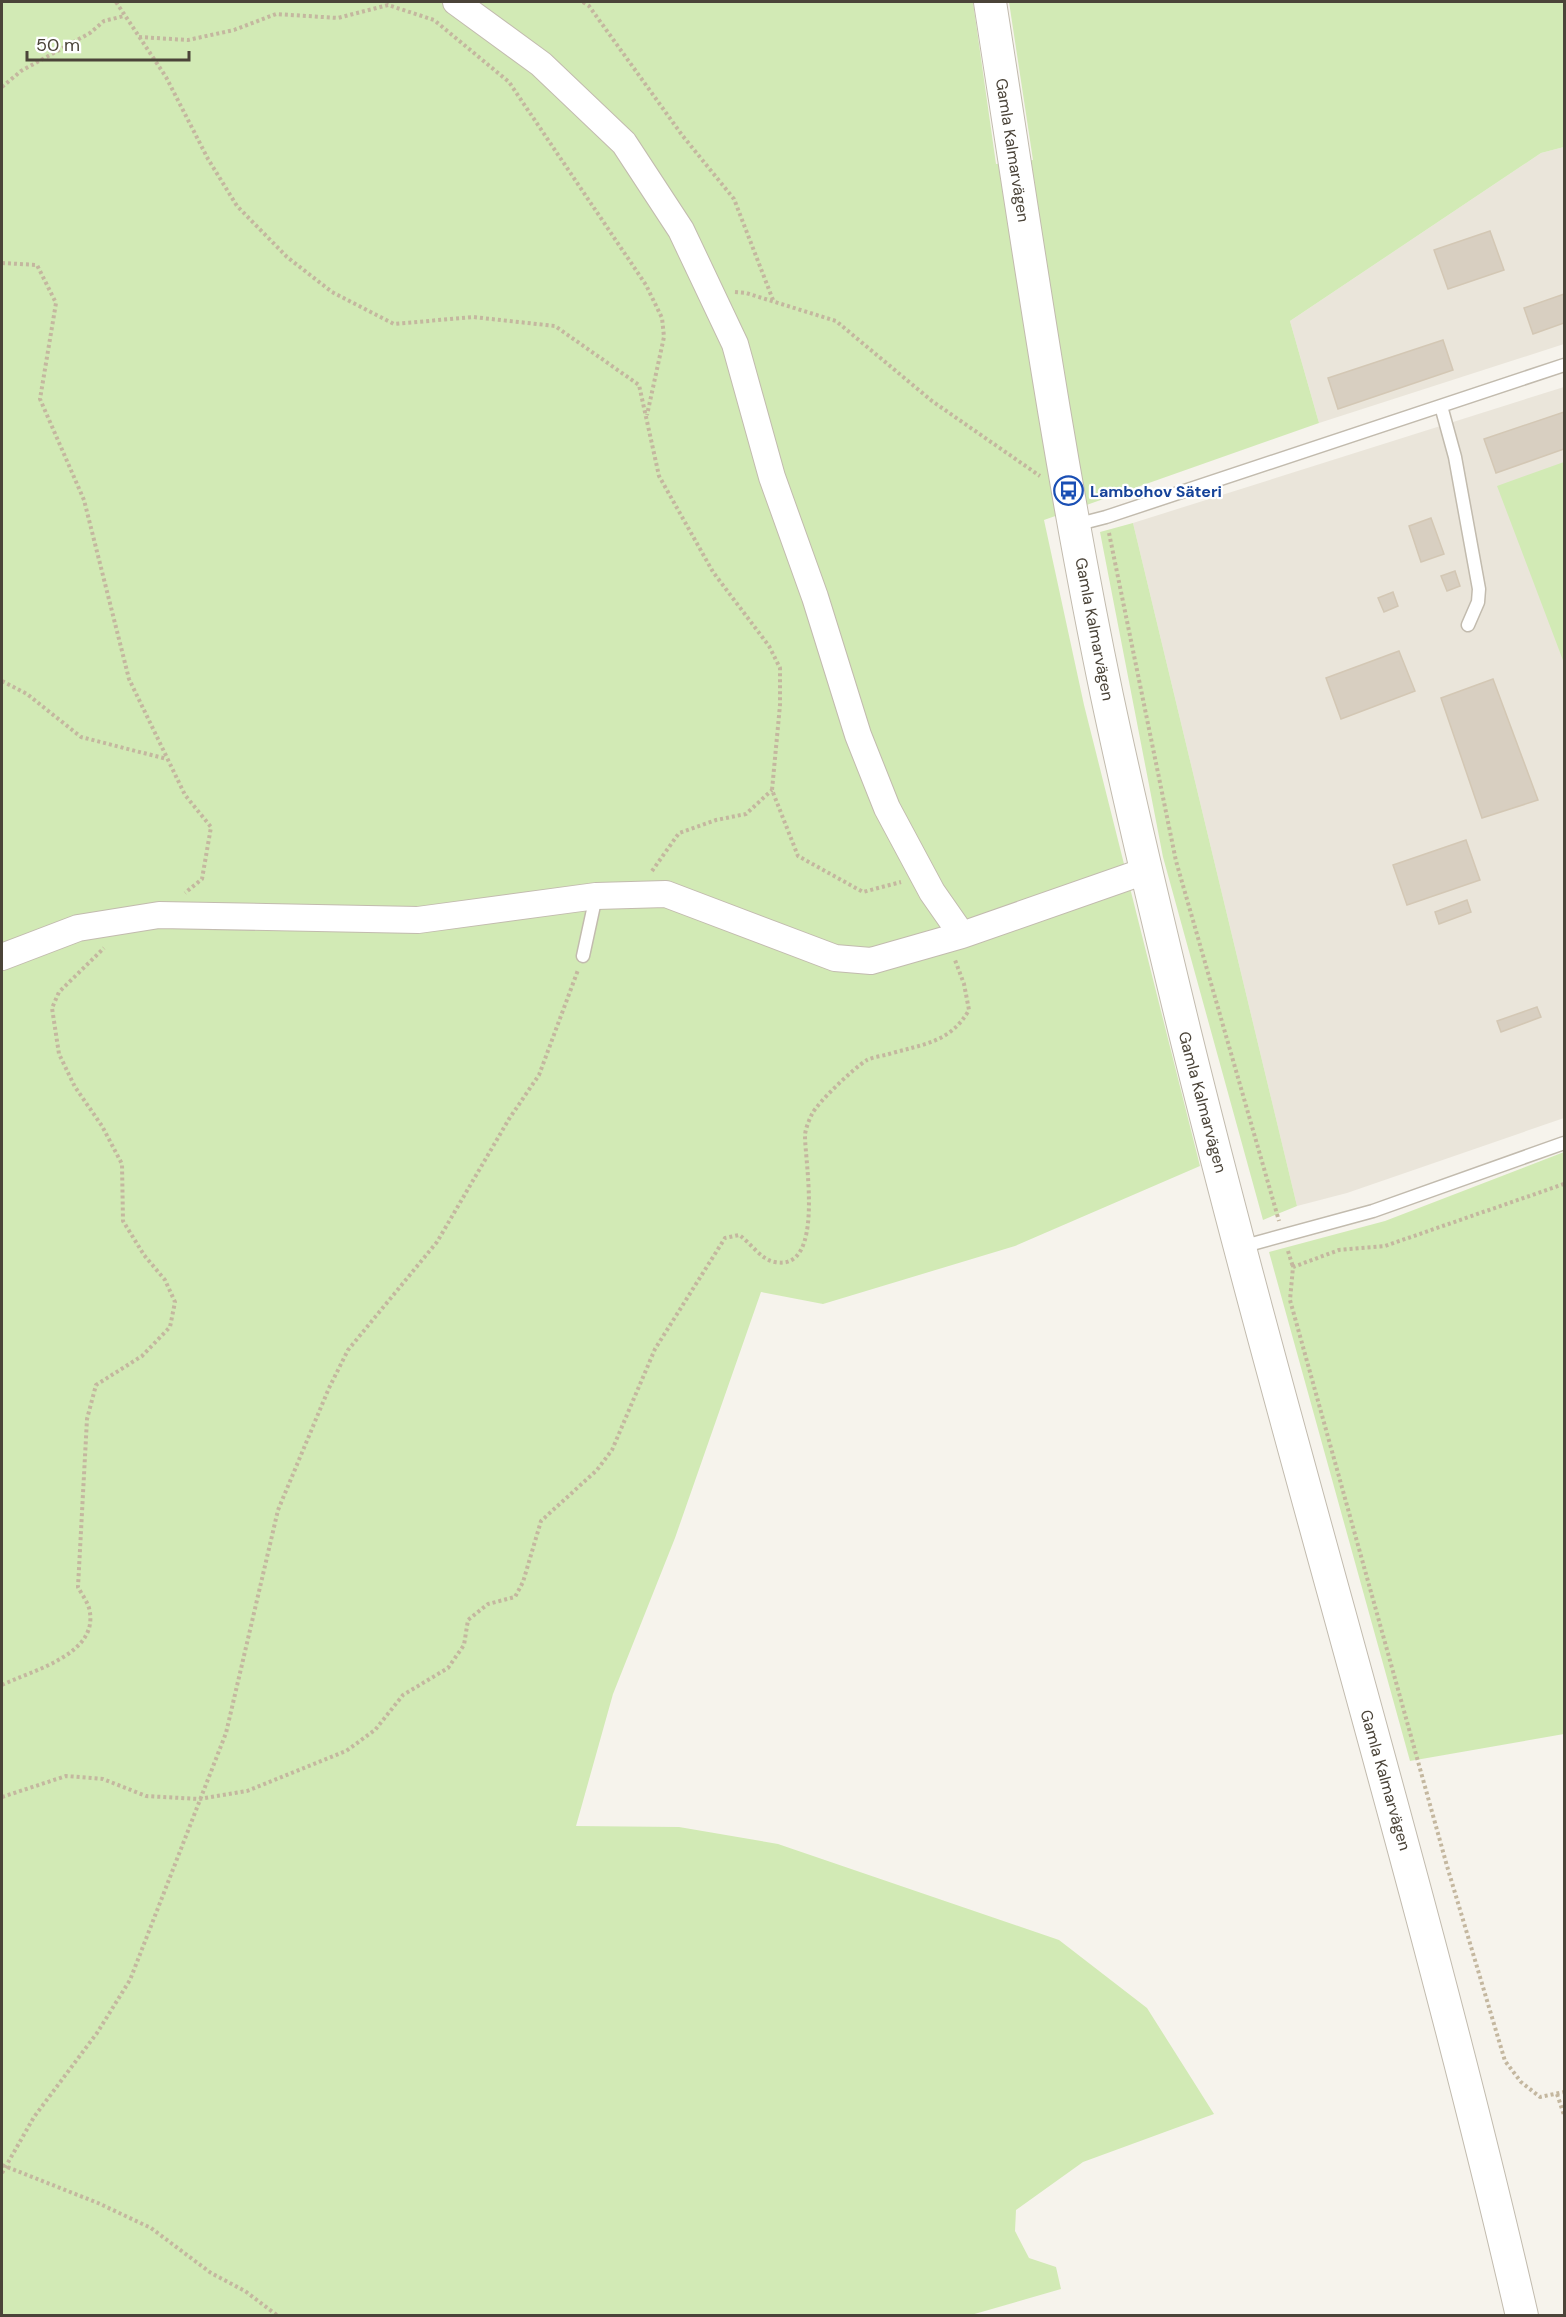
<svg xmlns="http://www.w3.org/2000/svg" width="1566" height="2317" font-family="'DM Sans',sans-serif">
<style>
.residential{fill:#eae5da}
.green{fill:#d2eab5}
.building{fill:#d8cfc1;stroke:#d3c7b4;stroke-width:1.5}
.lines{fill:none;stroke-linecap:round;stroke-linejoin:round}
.service-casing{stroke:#c2bbae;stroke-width:15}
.minor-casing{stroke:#c2bbae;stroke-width:28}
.tertiary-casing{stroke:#c2bbae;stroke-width:34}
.path{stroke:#c4b79f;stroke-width:4;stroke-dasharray:3 3;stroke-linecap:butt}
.service{stroke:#fff;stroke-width:12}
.minor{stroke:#fff;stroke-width:26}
.tertiary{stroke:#fff;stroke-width:32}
.labels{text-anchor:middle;stroke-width:4.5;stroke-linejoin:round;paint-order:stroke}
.street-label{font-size:16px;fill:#4b4439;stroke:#fff}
.transit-label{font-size:16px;font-weight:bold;fill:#164399;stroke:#fff;text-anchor:start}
</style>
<rect width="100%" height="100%" fill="#f6f3ec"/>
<path class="residential" d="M 1564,147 L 1564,344 L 1319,423 L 1290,321 L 1541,153 Z
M 1564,387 L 1564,1118 L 1347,1193 L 1297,1206 L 1133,523 Z"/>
<path class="green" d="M 2,2 L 973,2 L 996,164 L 1033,160 L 1009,2 L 1564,2 L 1564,147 L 1541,153 L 1290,321 L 1319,423 L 1044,520 L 1084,705 L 1200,1166 L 1015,1246 L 823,1304 L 761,1292 L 675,1538 L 613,1694 L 576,1826 L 679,1827 L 778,1844 L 1059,1940 L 1147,2008 L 1214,2114 L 1083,2162 L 1016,2210 L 1015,2231 L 1029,2258 L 1056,2267 L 1061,2289 L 971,2315 L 2,2316 Z
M 1564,462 L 1564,663 L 1497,486 Z
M 1133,523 L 1297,1206 L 1263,1220 L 1163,857 L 1100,532 Z
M 1564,1152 L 1564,1734 L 1410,1761 L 1269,1252 L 1385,1221 Z"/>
<path class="building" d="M 1490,231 L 1504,270 L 1448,289 L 1434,250 Z
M 1564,294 L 1564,323 L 1533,334 L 1524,308 Z
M 1443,340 L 1453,370 L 1338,409 L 1328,378 Z
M 1564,412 L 1564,449 L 1496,473 L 1484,439 Z
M 1431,518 L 1444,554 L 1421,562 L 1409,526 Z
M 1455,571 L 1460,586 L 1447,591 L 1441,576 Z
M 1393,592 L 1398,606 L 1384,612 L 1378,598 Z
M 1399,651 L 1415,691 L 1341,719 L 1326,678 Z
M 1493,679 L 1538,800 L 1482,818 L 1441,698 Z
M 1466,840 L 1480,880 L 1407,905 L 1393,865 Z
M 1467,900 L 1471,912 L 1439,924 L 1435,912 Z
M 1537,1007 L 1541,1017 L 1501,1032 L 1497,1021 Z"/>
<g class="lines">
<defs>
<path id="service" d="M 1441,406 L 1455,457 L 1479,589 L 1478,602 L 1468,625
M 1075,525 L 1106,517 L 1564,365
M 583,956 L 596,896
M 1241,1247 L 1373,1211 L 1564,1143"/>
<path id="minor" d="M 456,2 L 541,64 L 624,143 L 681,230 L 735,344 L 772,477 L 815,597 L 858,735 L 887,808 L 932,892 L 962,935 L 1148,870
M 2,957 L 78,928 L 159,915 L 418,920 L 596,896 L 666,894 L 835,958 L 871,961 L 962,935"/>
<path id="tertiary" d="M 990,2 C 1026,233 1059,466 1107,696 C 1131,809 1158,922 1185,1033 C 1291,1463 1423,1885 1522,2316"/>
</defs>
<use href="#service" class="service-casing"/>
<use href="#minor" class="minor-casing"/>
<use href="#tertiary" class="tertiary-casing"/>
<path class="path" d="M 116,2 L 166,77 L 208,159 L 237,206 L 287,257 L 332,292 L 394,324 L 473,317 L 555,326 L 639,385 L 659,476 L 713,572 L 769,646 L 780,668 L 780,705 L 772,790 L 798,856 L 863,892 L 901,882
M 583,2 L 589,6 L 682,135 L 734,199 L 773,300
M 139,37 L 188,40 L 234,30 L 276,14 L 338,18 L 388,5 L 434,20 L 509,82 L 646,285 L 662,318 L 664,337 L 647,415
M 2,87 L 21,71 L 90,33 L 104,21 L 124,16
M 2,263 L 37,265 L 56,303 L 40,399 L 84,500 L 129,679 L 185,795 L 211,827 L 202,879 L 185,893
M 735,292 L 746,293 L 836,321 L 932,401 L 1040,476
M 1109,533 L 1176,861 L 1279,1221
M 2,681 L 27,694 L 81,737 L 167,759
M 652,871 L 679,833 L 716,820 L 746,814 L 772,790
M 1564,1184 L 1385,1246 L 1339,1250 L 1293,1267 L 1290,1300 L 1447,1866 L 1505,2061 L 1521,2082 L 1540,2097 L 1564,2092
M 1288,1251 L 1293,1267
M 2,1685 C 33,1670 101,1654 89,1608 C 87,1601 81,1593 78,1587 L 87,1419 L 96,1385 L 142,1356 L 170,1327 L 175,1302 L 165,1280 L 144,1255 L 123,1221 L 122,1164 L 102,1126 L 75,1087 L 59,1054 L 52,1008 L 59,992 L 104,948
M 2,1797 L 66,1776 L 103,1779 L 146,1796 L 199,1799 L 247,1791 L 346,1751 L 375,1730 L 403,1695 L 448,1668 L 464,1645 L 468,1620 L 488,1604 L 515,1597 L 523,1582 L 541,1521 L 597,1470 L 612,1450 L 655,1349 L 725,1238 L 739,1235 C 751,1243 761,1260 775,1262 C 825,1272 805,1162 805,1136 C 805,1130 809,1120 812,1114 C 818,1102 855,1067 867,1060 C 873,1057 882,1056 889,1054 C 923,1044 950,1043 969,1010 L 964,984 L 955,960
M 1557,2094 L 1564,2115
M 2,2165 L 98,2203 L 151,2228 L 211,2273 L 245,2291 L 278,2316
M 2,2173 L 34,2117 L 97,2033 L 130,1980 L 226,1733 L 278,1510 L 329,1388 L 348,1350 L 437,1242 L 509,1119 L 539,1075 L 578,970"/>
<use href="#service" class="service"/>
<use href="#minor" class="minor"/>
<use href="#tertiary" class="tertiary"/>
</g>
<defs>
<symbol id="bus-ring" viewBox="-11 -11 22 22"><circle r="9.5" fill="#fff" stroke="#1a4fb4" stroke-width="1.5"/><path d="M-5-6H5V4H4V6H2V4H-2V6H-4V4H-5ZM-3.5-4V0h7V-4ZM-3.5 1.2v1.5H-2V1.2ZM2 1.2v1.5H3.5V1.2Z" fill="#1a4fb4"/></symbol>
</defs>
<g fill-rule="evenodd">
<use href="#bus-ring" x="1052" y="474" width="33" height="33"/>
</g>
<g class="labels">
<g class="street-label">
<text transform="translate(1013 150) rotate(81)" y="6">Gamla Kalmarvägen</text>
<text transform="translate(1095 629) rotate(79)" y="6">Gamla Kalmarvägen</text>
<text transform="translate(1203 1102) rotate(75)" y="6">Gamla Kalmarvägen</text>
<text transform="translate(1386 1780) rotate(74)" y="6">Gamla Kalmarvägen</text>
</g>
<g class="transit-label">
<text x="1090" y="497">Lambohov Säteri</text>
</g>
</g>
<rect width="1566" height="2317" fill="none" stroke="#4b4439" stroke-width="6"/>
<path d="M27 51v9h162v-9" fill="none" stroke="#4b4439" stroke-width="3"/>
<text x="36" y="51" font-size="18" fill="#4b4439" stroke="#ffffff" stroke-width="4.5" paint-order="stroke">50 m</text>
</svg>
